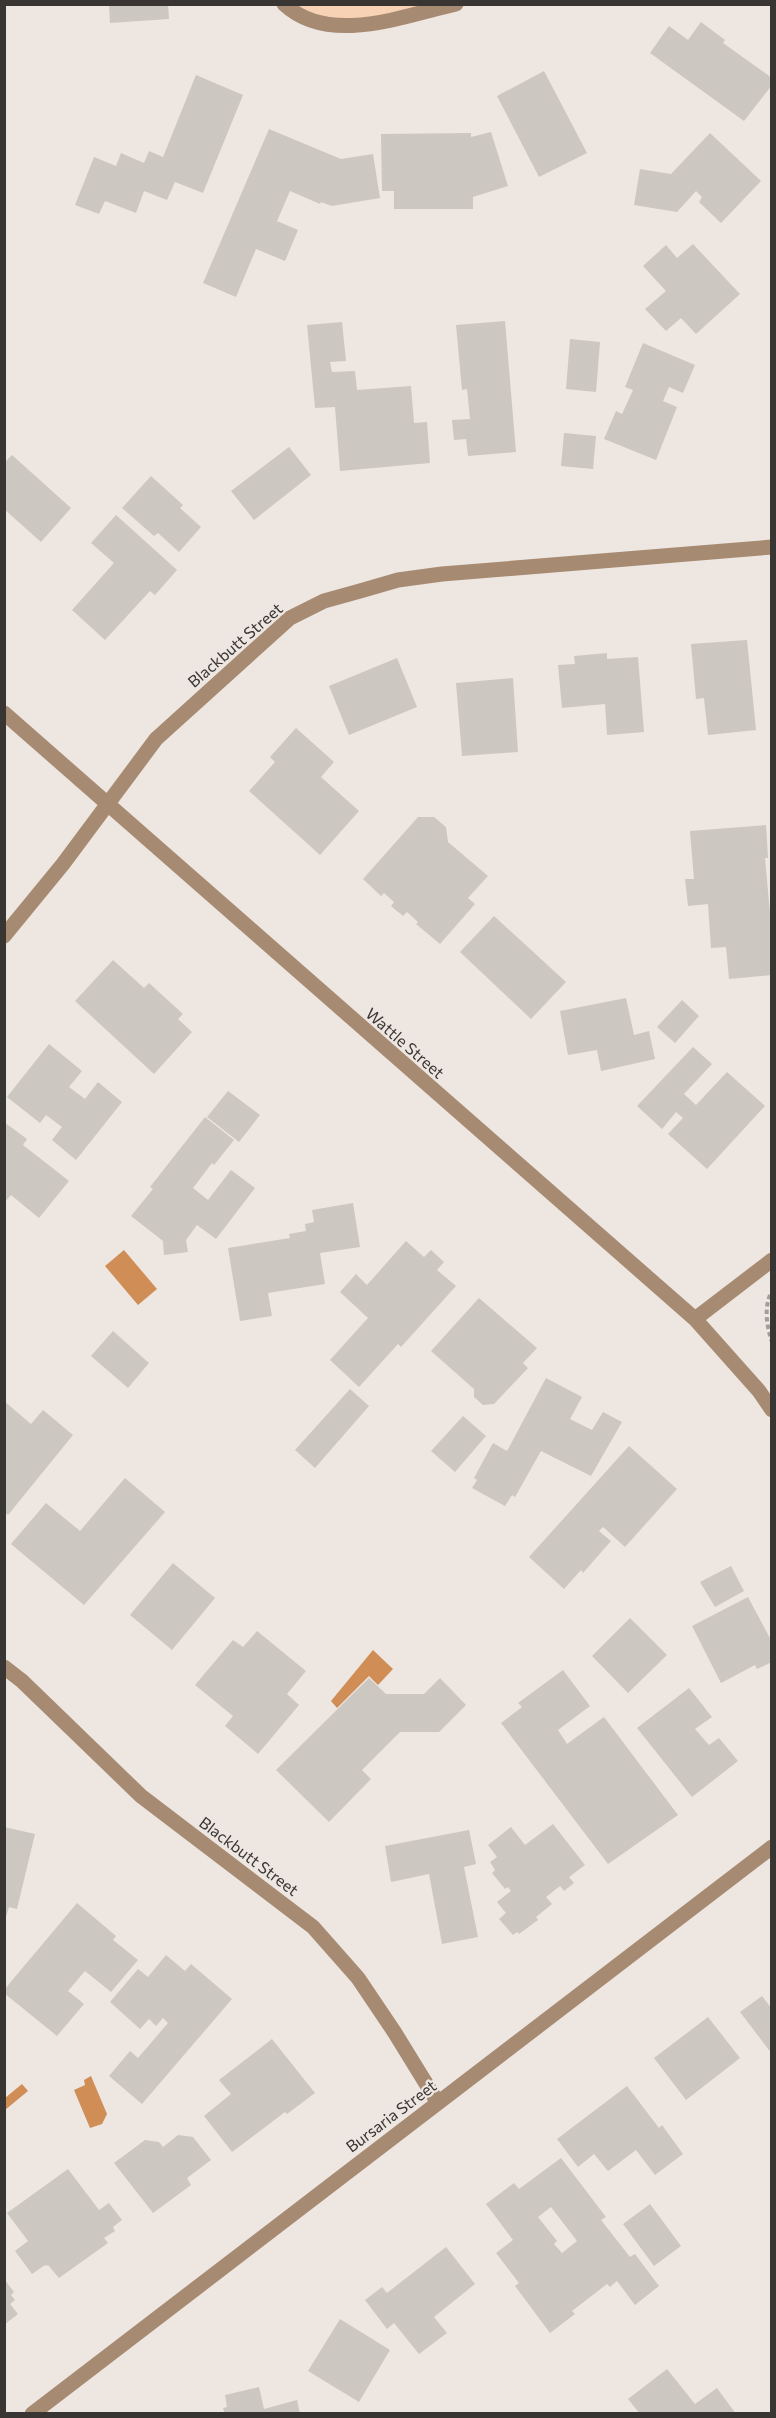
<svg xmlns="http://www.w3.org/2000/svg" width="776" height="2418" font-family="Commissioner,sans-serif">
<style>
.green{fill:#f7d2b4}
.water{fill:#d08e56}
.building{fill:#cdc7c1;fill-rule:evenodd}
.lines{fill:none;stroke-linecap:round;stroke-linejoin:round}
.path{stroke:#a39d9a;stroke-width:4;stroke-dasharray:4.5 3;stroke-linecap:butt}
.minor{stroke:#a78a72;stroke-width:15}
.labels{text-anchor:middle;stroke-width:4.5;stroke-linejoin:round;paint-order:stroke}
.street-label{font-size:16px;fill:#383533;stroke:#ede6e1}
</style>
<rect width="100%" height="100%" fill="#ede6e1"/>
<path class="green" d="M 284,5 L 456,5 L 351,26 Z"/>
<path class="water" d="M 124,1250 L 157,1289 L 138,1305 L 105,1266 Z
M 373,1650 L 393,1669 L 378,1685 L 369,1676 L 337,1708 L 331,1701 Z
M 91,2076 L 107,2114 L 102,2124 L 90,2128 L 74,2090 L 85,2085 L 84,2080 Z
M 22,2084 L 28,2091 L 5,2110 L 5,2098 Z"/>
<path class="building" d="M 109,4 L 168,4 L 169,19 L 110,23 Z
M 701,22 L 725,40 L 723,43 L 772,78 L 772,85 L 744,121 L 650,53 L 669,26 L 688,40 Z
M 544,71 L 587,153 L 539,177 L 497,96 Z
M 196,75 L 243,95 L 203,193 L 175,182 L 167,200 L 144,191 L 136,213 L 105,201 L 99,214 L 75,205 L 94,157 L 116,166 L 121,153 L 144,163 L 149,151 L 163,157 Z
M 269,129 L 341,159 L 373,154 L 380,198 L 332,206 L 321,202 L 320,204 L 290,191 L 277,221 L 298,230 L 285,261 L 256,249 L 236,297 L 203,283 Z
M 491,132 L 508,186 L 473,197 L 473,209 L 394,209 L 394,191 L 382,191 L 381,134 L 471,133 L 471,137 Z
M 710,133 L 761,181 L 721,223 L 699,202 L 702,197 L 696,191 L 677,212 L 634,205 L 640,169 L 671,174 Z
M 693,244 L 740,294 L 696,334 L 681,318 L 666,331 L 645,309 L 666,291 L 643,266 L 666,245 L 677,258 Z
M 505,321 L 516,452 L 468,456 L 466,439 L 454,440 L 452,420 L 470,419 L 467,389 L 462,390 L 456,325 Z
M 342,322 L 346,361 L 330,362 L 332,372 L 355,371 L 357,390 L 411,386 L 414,423 L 427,422 L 430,463 L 340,471 L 335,407 L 315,408 L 307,325 Z
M 570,339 L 600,342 L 596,392 L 566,389 Z
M 643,343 L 695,365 L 683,393 L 669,387 L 663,401 L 677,407 L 656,460 L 604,439 L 616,411 L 622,414 L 633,390 L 625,387 Z
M 564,433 L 596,436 L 593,469 L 561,466 Z
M 289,447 L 311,475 L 254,520 L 231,491 Z
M 12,455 L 71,508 L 41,542 L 4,509 L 4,463 Z
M 151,476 L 183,505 L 180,508 L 201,527 L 179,552 L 158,533 L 154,536 L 122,508 Z
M 116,515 L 177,570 L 155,595 L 150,591 L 105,640 L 72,610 L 114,563 L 91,543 Z
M 747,640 L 756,730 L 708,735 L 704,698 L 696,699 L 691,644 Z
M 607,653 L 607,659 L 638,657 L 644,732 L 607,735 L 605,704 L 562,708 L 558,665 L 575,664 L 574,656 Z
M 397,658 L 417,707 L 349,735 L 329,686 Z
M 513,678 L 518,752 L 462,756 L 456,683 Z
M 296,728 L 334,762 L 321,777 L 359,811 L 320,855 L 249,791 L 275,762 L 270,757 Z
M 418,817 L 434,817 L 446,827 L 448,842 L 488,876 L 468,898 L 475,904 L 440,944 L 416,924 L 418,922 L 407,912 L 403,916 L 391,906 L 394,902 L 384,893 L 381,896 L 363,879 Z
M 766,825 L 768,858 L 765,858 L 772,935 L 772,975 L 729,979 L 726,947 L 711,948 L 708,904 L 688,906 L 685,879 L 694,879 L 690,831 Z
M 494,916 L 566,982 L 531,1019 L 460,952 Z
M 113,960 L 144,988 L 149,983 L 183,1014 L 178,1019 L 192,1032 L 154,1074 L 75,1001 Z
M 626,998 L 634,1035 L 649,1031 L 655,1059 L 601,1071 L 597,1050 L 568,1055 L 560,1011 Z
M 682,1000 L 699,1016 L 675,1043 L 657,1027 Z
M 49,1044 L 82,1071 L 69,1087 L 85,1099 L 98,1082 L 122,1102 L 76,1160 L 52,1140 L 62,1127 L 46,1115 L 40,1123 L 7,1097 Z
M 693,1047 L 712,1064 L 684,1094 L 696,1105 L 727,1072 L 765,1106 L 707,1169 L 668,1134 L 683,1118 L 676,1112 L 662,1129 L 637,1106 Z
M 228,1091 L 260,1115 L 239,1142 L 207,1117 Z
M 205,1117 L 234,1140 L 214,1165 L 212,1163 L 193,1188 L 208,1200 L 231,1170 L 255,1188 L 216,1239 L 197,1225 L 186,1240 L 188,1252 L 164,1255 L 163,1241 L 131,1216 L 153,1189 L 150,1187 Z
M 4,1122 L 27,1139 L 23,1145 L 69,1181 L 39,1218 L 11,1195 L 4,1203 Z
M 353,1203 L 360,1247 L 320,1253 L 325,1284 L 268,1293 L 272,1316 L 240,1321 L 228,1248 L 290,1238 L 289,1234 L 306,1231 L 305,1224 L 314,1222 L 312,1210 Z
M 406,1241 L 424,1257 L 431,1250 L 444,1262 L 437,1270 L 456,1286 L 401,1347 L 398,1344 L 359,1387 L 330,1360 L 368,1318 L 340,1292 L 356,1274 L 367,1285 Z
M 479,1298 L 537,1348 L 523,1363 L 528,1368 L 494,1404 L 483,1405 L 474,1397 L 474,1389 L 431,1351 Z
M 113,1331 L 149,1363 L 128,1388 L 91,1356 Z
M 546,1378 L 582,1397 L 570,1419 L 592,1430 L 603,1412 L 622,1422 L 591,1476 L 541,1451 L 515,1497 L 512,1495 L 505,1506 L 472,1488 L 477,1480 L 474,1478 L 493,1443 L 507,1451 Z
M 350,1389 L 369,1406 L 315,1468 L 295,1450 Z
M 4,1401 L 31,1424 L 43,1410 L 73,1435 L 8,1515 L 4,1512 Z
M 463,1416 L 486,1436 L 455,1472 L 431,1451 Z
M 629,1446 L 677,1489 L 625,1547 L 603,1527 L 599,1531 L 611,1541 L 583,1573 L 581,1570 L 564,1589 L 529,1557 Z
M 125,1478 L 165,1512 L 84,1605 L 11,1544 L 46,1503 L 80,1531 Z
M 173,1563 L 215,1598 L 172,1650 L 130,1615 Z
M 731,1566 L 744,1591 L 715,1607 L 700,1582 Z
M 748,1597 L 772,1642 L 772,1662 L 757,1669 L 755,1665 L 721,1683 L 692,1626 Z
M 630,1618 L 667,1655 L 628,1693 L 592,1656 Z
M 257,1631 L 306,1671 L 287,1694 L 299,1705 L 258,1754 L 225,1726 L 233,1716 L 195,1685 L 233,1640 L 243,1647 Z
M 563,1670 L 590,1706 L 558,1730 L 567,1744 L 604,1717 L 678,1815 L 608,1864 L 501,1723 L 522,1707 L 518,1703 Z
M 369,1678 L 386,1694 L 424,1694 L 440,1678 L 466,1705 L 439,1732 L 400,1732 L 362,1770 L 371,1779 L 329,1822 L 276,1770 Z
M 689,1688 L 712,1717 L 695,1729 L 709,1745 L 719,1738 L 738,1761 L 692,1797 L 637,1728 Z
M 553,1824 L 585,1865 L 569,1877 L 574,1883 L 564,1891 L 560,1886 L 546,1897 L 552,1904 L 536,1917 L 538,1920 L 519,1934 L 517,1932 L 513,1935 L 499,1919 L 506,1913 L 497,1902 L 511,1891 L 508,1887 L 505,1889 L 492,1873 L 495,1870 L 490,1862 L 497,1857 L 488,1845 L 511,1827 L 525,1845 Z
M 4,1827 L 35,1834 L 17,1909 L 9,1907 L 5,1920 Z
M 469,1830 L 476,1864 L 464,1867 L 478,1937 L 442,1944 L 429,1874 L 391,1882 L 385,1846 Z
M 77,1903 L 116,1936 L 113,1940 L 138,1960 L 111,1992 L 85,1971 L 68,1991 L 84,2004 L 57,2036 L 4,1993 L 4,1990 Z
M 166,1955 L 185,1971 L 191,1964 L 232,1999 L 142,2104 L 109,2076 L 130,2051 L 138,2058 L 168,2023 L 163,2018 L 156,2026 L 149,2019 L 140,2029 L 110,2002 L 138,1969 L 148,1977 Z
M 762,1996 L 772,2009 L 772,2054 L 740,2012 Z
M 708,2017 L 740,2058 L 686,2100 L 654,2058 Z
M 272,2039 L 315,2093 L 287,2114 L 285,2112 L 232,2152 L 204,2116 L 231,2094 L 219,2080 Z
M 627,2086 L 659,2128 L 662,2125 L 683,2154 L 655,2175 L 636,2150 L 608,2171 L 594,2154 L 578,2167 L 557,2139 Z
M 178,2135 L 193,2137 L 211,2160 L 187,2178 L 191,2185 L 153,2213 L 114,2163 L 145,2140 L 159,2142 L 163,2147 Z
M 561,2158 L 606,2217 L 601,2220 L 630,2257 L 635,2254 L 659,2286 L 635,2305 L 617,2281 L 610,2287 L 607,2284 L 572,2311 L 575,2314 L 550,2333 L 515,2286 L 519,2283 L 496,2253 L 513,2240 L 486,2204 L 514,2183 L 519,2189 ZM 551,2207 L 577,2241 L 562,2253 L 554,2244 L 557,2241 L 538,2217 Z
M 68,2169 L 99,2210 L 109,2203 L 122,2220 L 113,2227 L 115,2231 L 104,2238 L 108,2243 L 59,2278 L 48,2265 L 46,2266 L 45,2265 L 32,2274 L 15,2251 L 28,2241 L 7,2213 Z
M 650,2204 L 681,2246 L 654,2266 L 623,2224 Z
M 446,2247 L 475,2284 L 434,2317 L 447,2333 L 419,2354 L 394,2323 L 387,2329 L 365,2300 L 382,2287 L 387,2293 Z
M 4,2279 L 14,2292 L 11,2295 L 15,2300 L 10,2304 L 18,2314 L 4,2325 Z
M 340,2319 L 390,2350 L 359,2402 L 308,2371 Z
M 667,2369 L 695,2404 L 717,2388 L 736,2414 L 640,2414 L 628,2399 Z
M 259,2387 L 264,2409 L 297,2400 L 300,2414 L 225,2414 L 223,2408 L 227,2407 L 225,2395 Z"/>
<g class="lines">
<path class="path" d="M 770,1295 C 764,1310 767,1327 772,1342"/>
<path class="minor" d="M 284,4 C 329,46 403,16 456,4
M 4,713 L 695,1319 L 759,1391 L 772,1410
M 4,936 L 63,864 L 156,739 L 290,618 L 324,601 L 360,591 L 398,580 L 442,574 L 772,547
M 695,1319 L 772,1260
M 4,1667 L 22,1681 L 141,1796 L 313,1927 L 358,1978 L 395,2033 L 438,2103
M 32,2414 L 772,1847"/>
</g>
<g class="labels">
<g class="street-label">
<text transform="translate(235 645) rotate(-41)" y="6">Blackbutt Street</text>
<text transform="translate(405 1043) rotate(41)" y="6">Wattle Street</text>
<text transform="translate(249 1856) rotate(37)" y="6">Blackbutt Street</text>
<text transform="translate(391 2116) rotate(-37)" y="6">Bursaria Street</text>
</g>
</g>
<rect width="776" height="2418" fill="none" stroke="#383533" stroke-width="12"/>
</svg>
